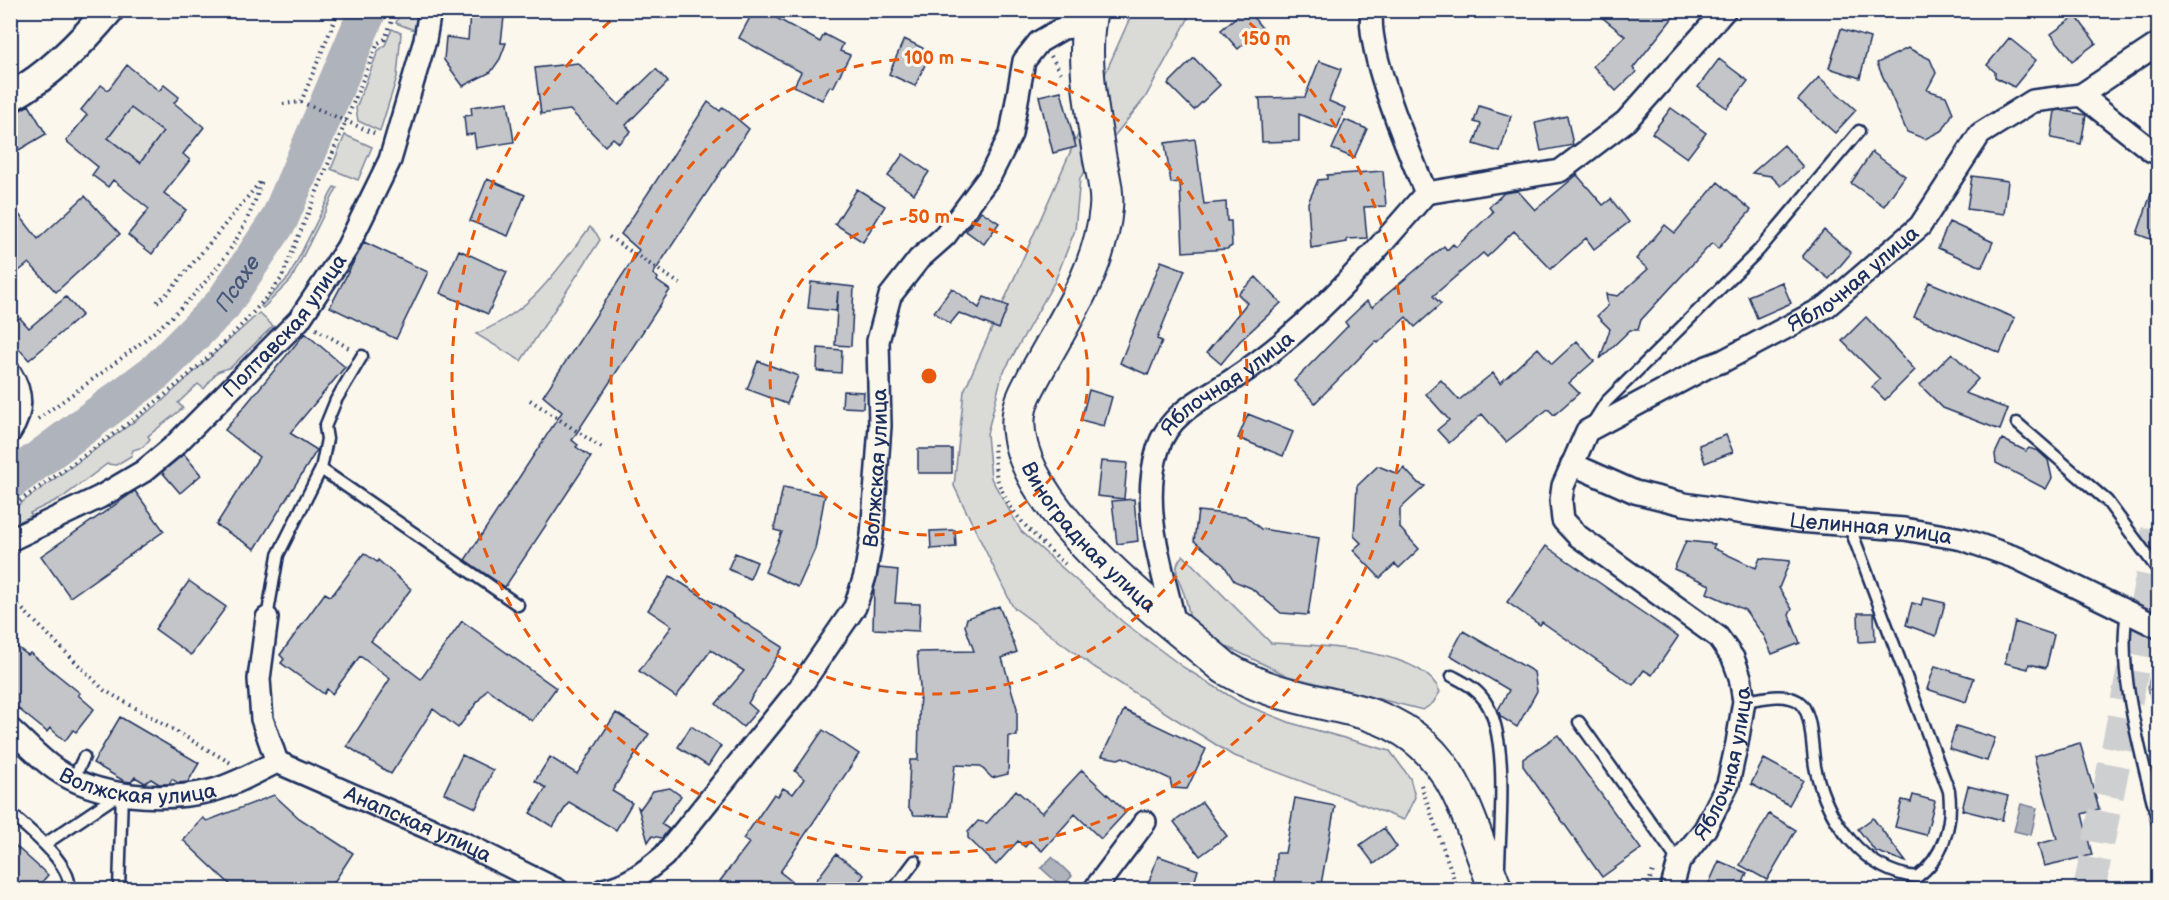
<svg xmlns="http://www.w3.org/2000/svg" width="2169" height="900" font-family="'Balsamiq Sans',sans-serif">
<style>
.green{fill:#dadad7;stroke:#7a849a;stroke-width:1.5}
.water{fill:#afb3bb;stroke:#747e96;stroke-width:1.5}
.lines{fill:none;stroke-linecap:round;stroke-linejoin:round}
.river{stroke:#afb3bb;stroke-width:38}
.building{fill:#c3c5c9;stroke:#1b2f5e;stroke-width:1.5;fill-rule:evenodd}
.primary-tunnel{stroke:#cecfd0;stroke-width:32;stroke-dasharray:32 16;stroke-linecap:butt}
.lane-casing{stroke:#1b2f5e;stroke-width:15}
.street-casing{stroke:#1b2f5e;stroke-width:26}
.secondary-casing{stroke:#1b2f5e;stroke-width:33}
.primary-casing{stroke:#1b2f5e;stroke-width:36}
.path{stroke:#1b2f5e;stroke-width:4;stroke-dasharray:1.5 4.5;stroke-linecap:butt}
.lane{stroke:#fbf7ec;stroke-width:10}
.street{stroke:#fbf7ec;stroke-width:21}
.secondary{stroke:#fbf7ec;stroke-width:28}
.primary{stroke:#fbf7ec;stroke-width:32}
.ring{fill:none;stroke:#e8590c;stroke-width:3;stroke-dasharray:10 8}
.labels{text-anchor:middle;stroke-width:6;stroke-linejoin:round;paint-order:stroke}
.street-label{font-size:21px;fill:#1b2f5e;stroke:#fbf7ec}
.water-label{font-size:22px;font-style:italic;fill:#47577a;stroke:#fbf7ec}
.centre{fill:#e8590c;stroke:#fbf7ec;stroke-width:3}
.ring-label{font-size:18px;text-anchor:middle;font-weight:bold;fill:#e8590c;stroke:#fbf7ec;stroke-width:6;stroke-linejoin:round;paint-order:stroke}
</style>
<rect width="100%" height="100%" fill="#fbf7ec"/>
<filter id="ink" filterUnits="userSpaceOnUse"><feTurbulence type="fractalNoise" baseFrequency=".0167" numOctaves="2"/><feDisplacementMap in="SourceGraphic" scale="12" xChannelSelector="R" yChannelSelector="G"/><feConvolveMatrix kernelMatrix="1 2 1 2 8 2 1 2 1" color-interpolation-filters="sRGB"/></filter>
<g filter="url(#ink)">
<path class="green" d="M 401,11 L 418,11 L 414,30 L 396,23 Z
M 1133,11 L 1189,11 L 1188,19 L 1145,98 L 1080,178 L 1075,230 L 1055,281 L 1002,375 L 987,434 L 991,478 L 1021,531 L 1123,622 L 1183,667 L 1241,703 L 1291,723 L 1390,751 L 1410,778 L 1415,797 L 1404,820 L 1232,755 L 1094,667 L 1013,607 L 954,486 L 964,391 Z
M 392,29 L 401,33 L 397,77 L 380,131 L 358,121 L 356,108 L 378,51 L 385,45 Z
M 131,108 L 163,132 L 140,163 L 108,138 Z
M 345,135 L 372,147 L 358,180 L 331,169 Z
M 334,187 L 337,188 L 291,280 L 263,308 L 261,306 L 289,277 Z
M 590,227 L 596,233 L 600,240 L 521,361 L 476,334 C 532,311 555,273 590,227 Z
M 259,313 L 273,326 L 231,367 L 217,372 L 204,389 L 198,384 L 178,403 L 183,408 L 148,436 L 150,439 L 143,447 L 133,450 L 131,456 L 116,465 L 107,464 L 63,497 L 30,513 L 33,517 L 11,527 L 10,511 L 160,403 Z
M 1183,555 L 1271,643 C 1312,645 1424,648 1440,692 L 1433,703 L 1423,710 L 1288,676 L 1211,639 L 1191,624 C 1189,616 1188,607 1186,600 C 1182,584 1169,570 1183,555 Z"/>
<path class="water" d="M 2155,670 L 2158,670 L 2158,704 C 2145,698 2146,680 2155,670 Z
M 2021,804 L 2037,808 L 2031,835 L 2014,831 Z
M 1052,857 L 1072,876 L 1062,887 L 1041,868 Z"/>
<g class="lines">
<path class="river" id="s1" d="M 10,481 L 157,371 L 223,304 L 279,220 L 368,10"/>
</g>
<path class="building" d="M 754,10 L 762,10 L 820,42 L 824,34 L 843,44 L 840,51 L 850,55 L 833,88 L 830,86 L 822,100 L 794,86 L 801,72 L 739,38 Z
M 1244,10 L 1247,10 L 1262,28 L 1238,49 L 1221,30 Z
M 1593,10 L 1679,10 L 1633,68 L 1636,72 L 1616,91 L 1593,66 L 1625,36 Z
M 470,14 L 504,17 L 501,43 L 506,43 L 500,59 L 491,72 L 463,86 L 444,60 L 446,37 L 468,40 Z
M 2076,16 L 2096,43 L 2072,61 L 2051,34 Z
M 1841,29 L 1870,38 L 1860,78 L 1829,68 Z
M 2009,38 L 2036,60 L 2014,87 L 1995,77 L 1995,72 L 1987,65 Z
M 904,39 L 931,52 L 915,86 L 889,74 Z
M 1908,48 L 1930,59 L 1936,73 L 1927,90 L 1946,96 L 1953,113 L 1943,130 L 1925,139 L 1907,132 L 1877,63 Z
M 1194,58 L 1220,85 L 1194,110 L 1168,84 Z
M 1719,59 L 1748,81 L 1727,108 L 1698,87 Z
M 1319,61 L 1341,69 L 1329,101 L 1345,108 L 1337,129 L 1299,114 L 1299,141 L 1262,142 L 1260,100 L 1258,98 L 1305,97 Z
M 578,63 L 619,105 L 656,69 L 668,82 L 626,125 L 631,131 L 619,143 L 613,138 L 605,146 L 570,110 L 541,114 L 535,68 Z
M 127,65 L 159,91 L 164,85 L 179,97 L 174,103 L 204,127 L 183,154 L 190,160 L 164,193 L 186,210 L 152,254 L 128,235 L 149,209 L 113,180 L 108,187 L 92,175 L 98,167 L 66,141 L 87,115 L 81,110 L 101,85 L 108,90 ZM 131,108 L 163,132 L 140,163 L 108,138 Z
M 1819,77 L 1856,110 L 1835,133 L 1798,100 Z
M 1061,91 L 1076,147 L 1053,153 L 1039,96 Z
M 508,102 L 514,142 L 476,148 L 474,134 L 466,135 L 464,116 L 472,115 L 471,107 Z
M 708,102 L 720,111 L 723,107 L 749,129 L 653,274 L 658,278 L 657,281 L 670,290 L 572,440 L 578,445 L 576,447 L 591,457 L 505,587 L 465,560 L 562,412 L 543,396 L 639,250 L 621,234 Z
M 29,105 L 46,134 L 19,150 L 10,136 L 10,116 Z
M 1479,106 L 1511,116 L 1500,152 L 1474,144 L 1481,124 L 1474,122 Z
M 1671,108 L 1706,133 L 1687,158 L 1652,133 Z
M 2060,110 L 2086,115 L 2081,144 L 2051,138 L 2055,111 Z
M 1567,116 L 1573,145 L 1541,151 L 1535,123 Z
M 1345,120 L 1367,129 L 1354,158 L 1332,149 Z
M 1195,139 L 1204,204 L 1226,202 L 1227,221 L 1231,221 L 1232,246 L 1227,249 L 1183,252 L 1180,182 L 1171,183 L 1165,143 Z
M 1784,145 L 1803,167 L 1781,186 L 1771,176 L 1752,173 Z
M 1872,152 L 1905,176 L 1884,206 L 1851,183 Z
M 903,154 L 929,172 L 914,194 L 888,176 Z
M 1383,171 L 1386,206 L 1364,207 L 1367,238 L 1347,239 L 1347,242 L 1311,248 L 1308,203 L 1318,180 L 1327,179 L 1327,175 Z
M 1577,175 L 1603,205 L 1611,199 L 1629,222 L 1594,249 L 1586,238 L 1551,269 L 1514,231 L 1487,257 L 1483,253 L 1433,296 L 1441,304 L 1415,327 L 1406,317 L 1378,343 L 1376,341 L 1315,403 L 1294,381 L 1348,326 L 1345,322 L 1367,301 L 1372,307 L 1444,246 L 1447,250 L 1453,244 L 1456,247 L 1493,212 L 1489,207 L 1504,193 L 1518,191 L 1535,210 Z
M 1972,176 L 2008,181 L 2004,214 L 1967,209 Z
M 487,179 L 525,195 L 508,236 L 470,221 Z
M 2156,180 L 2158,181 L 2158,242 L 2137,234 Z
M 1718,182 L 1751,210 L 1718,249 L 1712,243 L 1641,320 L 1638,330 L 1630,330 L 1600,359 L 1610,329 L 1597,316 L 1608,306 L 1606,294 L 1618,296 L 1648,269 L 1636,259 L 1665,225 L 1675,233 Z
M 857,189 L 885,206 L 863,242 L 835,224 Z
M 85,196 L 120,234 L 56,292 L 29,263 L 10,278 L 10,203 L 38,239 Z
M 981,211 L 999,223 L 984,244 L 966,231 Z
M 1949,222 L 1993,242 L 1982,267 L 1938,248 Z
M 1824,230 L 1851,253 L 1829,279 L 1802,257 Z
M 364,242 L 428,272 L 396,339 L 330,307 Z
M 459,250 L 507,272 L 488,314 L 440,293 Z
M 1161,261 L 1185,270 L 1157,339 L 1162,341 L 1148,375 L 1120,363 Z
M 1256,277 L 1281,303 L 1240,341 L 1221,364 L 1207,352 L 1247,303 L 1238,294 Z
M 811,282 L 854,287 L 851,346 L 835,345 L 838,291 L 836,311 L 808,308 Z
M 1782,282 L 1791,303 L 1757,318 L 1748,296 Z
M 1929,282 L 2015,318 L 2000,353 L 1914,317 Z
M 952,288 L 979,308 L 984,297 L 1008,306 L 999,329 L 959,313 L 950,324 L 934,312 Z
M 66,297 L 82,315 L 29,360 L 10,339 L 10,325 L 20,318 L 29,328 Z
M 1866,317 L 1915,370 L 1885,400 L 1872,387 L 1880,379 L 1842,341 Z
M 305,333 L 345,367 L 290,433 L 317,450 L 255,549 L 216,525 L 259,457 L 225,430 Z
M 1577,341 L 1594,361 L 1569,383 L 1579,393 L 1554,415 L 1548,409 L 1506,442 L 1482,414 L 1449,443 L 1437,430 L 1449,420 L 1426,394 L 1441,380 L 1459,400 L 1493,373 L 1500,383 L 1538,348 L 1552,364 Z
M 818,348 L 842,350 L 841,373 L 817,371 Z
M 1952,353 L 1978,379 L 1965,393 L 2008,409 L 2000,430 L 1943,408 L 1920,385 Z
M 758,361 L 798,376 L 787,404 L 747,389 Z
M 1089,390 L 1112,397 L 1104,426 L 1081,420 Z
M 843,391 L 864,392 L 863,408 L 842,407 Z
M 1248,414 L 1293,432 L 1283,456 L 1238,438 Z
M 1726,435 L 1733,452 L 1705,463 L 1699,445 Z
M 2002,439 L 2026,451 L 2029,448 L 2038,451 L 2048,460 L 2052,478 L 2046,489 L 1996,463 L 1995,454 Z
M 918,449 L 952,449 L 952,473 L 918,473 Z
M 184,454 L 201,475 L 180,493 L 162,472 Z
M 1101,461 L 1127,463 L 1124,499 L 1097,496 Z
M 1378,466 L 1398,474 L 1404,468 L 1418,483 L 1425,486 L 1400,509 L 1400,528 L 1419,549 L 1399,568 L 1395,564 L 1380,578 L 1353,550 L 1361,543 L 1354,536 L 1357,486 Z
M 783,487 L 825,495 L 815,549 L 798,587 L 765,572 L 782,532 L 774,530 Z
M 135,491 L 164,531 L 70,597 L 41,556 Z
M 1134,499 L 1138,541 L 1117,544 L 1112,501 Z
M 1198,511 L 1245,516 L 1261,529 L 1319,538 L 1308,615 L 1281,613 L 1251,588 L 1234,581 L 1224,565 L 1194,541 Z
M 955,530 L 956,547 L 931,549 L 930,531 Z
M 1686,541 L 1715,544 L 1713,548 L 1756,568 L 1760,558 L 1790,561 L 1779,588 L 1792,609 L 1789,615 L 1800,643 L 1772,654 L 1764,636 L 1745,610 L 1707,593 L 1710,585 L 1674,569 Z
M 1546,546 L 1678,637 L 1652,675 L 1644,670 L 1633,685 L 1542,622 L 1540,625 L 1507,602 Z
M 364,553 L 377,562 L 378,560 L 411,589 L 371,641 L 421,679 L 462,621 L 556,688 L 532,721 L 487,689 L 458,728 L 433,709 L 391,774 L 347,746 L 390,679 L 360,656 L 332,694 L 327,689 L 324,694 L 281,663 L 284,659 L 280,655 L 325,593 L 330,596 L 334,593 Z
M 735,553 L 757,562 L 750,579 L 728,569 Z
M 879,568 L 898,570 L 895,603 L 920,604 L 919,631 L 873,629 L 874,589 Z
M 670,576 L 783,647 L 748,703 L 757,711 L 743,727 L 716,704 L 744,671 L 711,650 L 676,697 L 639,671 L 672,626 L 648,610 Z
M 189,581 L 226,607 L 191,655 L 155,629 Z
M 1923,598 L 1945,603 L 1936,636 L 1906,625 L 1912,603 L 1921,605 Z
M 999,606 L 1017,652 L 1002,658 L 1017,708 L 1017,736 L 1009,736 L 1008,774 L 992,778 L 980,766 L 955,765 L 949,816 L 914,815 L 908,807 L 910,760 L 918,760 L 920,687 L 917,652 L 974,651 L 965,626 L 967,618 Z
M 1858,613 L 1874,613 L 1875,641 L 1859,642 Z
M 2015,622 L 2054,635 L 2046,668 L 2029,664 L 2028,669 L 2005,663 Z
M 1463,631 L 1534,672 L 1537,691 L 1517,727 L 1501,717 L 1498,710 L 1509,690 L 1450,655 Z
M 10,642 L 28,655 L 30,653 L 80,693 L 78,695 L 94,709 L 76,732 L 73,730 L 65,741 L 50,728 L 47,732 L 10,702 Z
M 1935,666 L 1974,678 L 1966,702 L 1927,689 Z
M 1124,710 L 1206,749 L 1187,789 L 1172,788 L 1170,779 L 1123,757 L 1118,759 L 1102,756 Z
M 616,713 L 649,734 L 612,791 L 632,803 L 616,830 L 569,802 L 553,827 L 530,813 L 546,788 L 535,781 L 550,757 L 577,774 Z
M 120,717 L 199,763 L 188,782 L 178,783 L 172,779 L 169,784 L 159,784 L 151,779 L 145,783 L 135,777 L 131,782 L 124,781 L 93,763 Z
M 691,726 L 721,746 L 708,766 L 678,747 Z
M 1956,726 L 1995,738 L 1987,761 L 1949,749 Z
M 823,730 L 859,754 L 780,872 L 803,890 L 731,890 L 720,881 L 749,843 L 743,839 L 774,794 L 778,796 L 783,788 L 793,794 L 804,779 L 795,771 Z
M 1558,735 L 1641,849 L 1602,877 L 1523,766 L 1523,759 Z
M 2080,743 L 2099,809 L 2082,814 L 2092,855 L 2044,866 L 2038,844 L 2057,839 L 2034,756 Z
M 462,755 L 493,770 L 476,808 L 444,793 Z
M 1764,759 L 1803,780 L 1789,805 L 1751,784 Z
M 1082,770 L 1126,812 L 1101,839 L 1075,814 L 1042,851 L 1030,841 L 1025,847 L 1018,841 L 996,865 L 968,838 L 968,832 L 978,821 L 987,823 L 1016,790 L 1042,813 Z
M 1968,786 L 2008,796 L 2002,820 L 1962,810 Z
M 670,788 L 681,796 L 661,824 L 669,829 L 662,838 L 652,836 L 648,842 L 638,807 L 640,809 L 653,791 Z
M 274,795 L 299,818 L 353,853 L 329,890 L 236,890 L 183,840 L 203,818 L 207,821 Z
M 1913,795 L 1935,801 L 1926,835 L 1895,827 L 1902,800 L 1911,802 Z
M 1295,798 L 1335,806 L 1320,890 L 1275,890 L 1276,853 L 1285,853 Z
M 1202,802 L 1227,836 L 1200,856 L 1174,822 Z
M 1769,814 L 1796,830 L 1767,880 L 1740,865 Z
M 1873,818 L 1906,862 L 1875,851 L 1858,829 Z
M 1384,828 L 1397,847 L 1374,864 L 1360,845 Z
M 10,841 L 48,875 L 35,890 L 10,890 Z
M 836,854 L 864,875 L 853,890 L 809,890 Z
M 1158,856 L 1198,870 L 1192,890 L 1146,890 Z
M 1719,861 L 1747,873 L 1740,890 L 1706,890 Z"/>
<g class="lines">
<path class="primary-tunnel" d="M 2089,890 L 2155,558 L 2158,521"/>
<defs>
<path id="lane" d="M 2017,423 L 2107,501 L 2158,570
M 1592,424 L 1606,402 L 1759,250 L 1859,131
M 321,469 L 518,605
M 2127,613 C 2116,673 2144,763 2158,823
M 267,618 L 278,555 L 321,469 L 327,439 L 325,427 L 336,400 L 362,356
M 1452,676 C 1465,683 1476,688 1485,701 C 1509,736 1500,823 1499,865
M 1744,701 C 1761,699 1782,692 1798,701 C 1814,711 1811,753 1816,771 C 1827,819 1863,872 1917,877 C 1944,857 1953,823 1949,791 L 1849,525
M 1579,722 L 1679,862
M 73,780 L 84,757
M 10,813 C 27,828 74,865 69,890
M 45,844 L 119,794
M 119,890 L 122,792
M 893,890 L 915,861"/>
<g id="street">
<path d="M 2081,95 L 2158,44"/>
<path d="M 1426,193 L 1560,171 L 1626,121 L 1725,10"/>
<path d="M 10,373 C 23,393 23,412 10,432"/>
<path id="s2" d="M 1572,464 L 1635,492 L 1684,504 L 1798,521 L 1904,529 L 1962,539 L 2017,558 L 2158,627"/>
<path id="s3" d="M 10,540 L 100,497 L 144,471 L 174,446 L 299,320 L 347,248 L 390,160 L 425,40 L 430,10"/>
<path d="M 267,618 L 259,679 L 262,719 L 277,762"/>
<path id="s4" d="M 1175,624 C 1162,568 1140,506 1158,449 C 1168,415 1201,399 1229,382 C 1307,332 1366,263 1426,193 C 1410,154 1365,50 1372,10"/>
<path id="s5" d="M 10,729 C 25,742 39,758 55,769 C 96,798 162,802 210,791 C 232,786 256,772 277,762"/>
<path id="s6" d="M 277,762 L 465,844 L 557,890"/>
<path id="s7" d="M 603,890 C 628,885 645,872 664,856 L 800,687 L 855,607 L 865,576 L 872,535 L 880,426 L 878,341 L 890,296 L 919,259 L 945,236 L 990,176 L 1011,134 L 1024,61 L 1039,42 L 1063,28 L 1088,25"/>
<path d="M 1094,890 L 1145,822"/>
<path id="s8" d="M 1671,890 L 1679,862 L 1705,829 L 1728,784 L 1737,743 L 1744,701 L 1740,677 L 1733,658 L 1718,637 L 1578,536 L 1563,520 L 1561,501 L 1563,486 L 1587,431 L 1707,367 L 1723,361 L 1827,306 L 1920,226 L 1980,134 L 2033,101 L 2081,95 L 2152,151 L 2158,153"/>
</g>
<path id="secondary" d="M 10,97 C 49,76 81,43 109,10"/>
<g id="primary">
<path id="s9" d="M 1091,10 C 1081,57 1092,108 1099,154 C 1102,172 1108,190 1106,208 C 1100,277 1054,334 1025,394 C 981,484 1167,618 1225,668 C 1267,693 1303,698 1350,709 C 1452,733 1462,803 1496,890"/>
</g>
</defs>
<use href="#lane" class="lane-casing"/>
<use href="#street" class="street-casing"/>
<use href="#secondary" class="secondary-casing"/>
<use href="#primary" class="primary-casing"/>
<path class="path" d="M 1051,56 L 1061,73
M 301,102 L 339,10
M 283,104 L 301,102 L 376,134
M 609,237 L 683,286
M 157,302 L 170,291 L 260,182
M 316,329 L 349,348
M 530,400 L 602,448
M 38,419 C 126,354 230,292 262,180
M 994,444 C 995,456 994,470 998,481 C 1010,516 1039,540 1065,564
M 10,508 C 106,439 208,374 281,279 L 378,43 L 385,39 L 396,10
M 10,597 L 104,690 L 231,763
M 1421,785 L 1458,890
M 1646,890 L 1653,871"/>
<use href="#lane" class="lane"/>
<use href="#street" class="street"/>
<use href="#secondary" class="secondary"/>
<use href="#primary" class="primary"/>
</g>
</g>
<g class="ring">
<circle cx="929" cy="376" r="159"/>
<circle cx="929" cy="376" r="318"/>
<path d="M1236 11A477 477 0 1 1 622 11"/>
</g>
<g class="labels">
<g class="street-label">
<text dy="7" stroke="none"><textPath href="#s8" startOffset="873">Яблочная улица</textPath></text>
<text dy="7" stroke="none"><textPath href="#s3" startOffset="354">Полтавская улица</textPath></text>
<text dy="7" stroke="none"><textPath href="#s4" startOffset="276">Яблочная улица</textPath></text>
<text dy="7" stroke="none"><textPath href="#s7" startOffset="526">Волжская улица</textPath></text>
<text dy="7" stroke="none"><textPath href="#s2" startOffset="308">Целинная улица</textPath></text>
<text dy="7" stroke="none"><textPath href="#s9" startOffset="572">Виноградная улица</textPath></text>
<text dy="7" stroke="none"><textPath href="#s8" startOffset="140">Яблочная улица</textPath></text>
<text dy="7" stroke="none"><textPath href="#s5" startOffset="147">Волжская улица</textPath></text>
<text dy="7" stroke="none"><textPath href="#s6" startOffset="154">Анапская улица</textPath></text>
</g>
<g class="water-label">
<text dy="8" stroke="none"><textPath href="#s1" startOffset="303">Псахе</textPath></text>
</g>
</g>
<circle cx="929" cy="376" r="9" class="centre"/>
<g class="ring-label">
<text x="1266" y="45">150 m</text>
<text x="929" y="64">100 m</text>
<text x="929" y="223">50 m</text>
</g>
<rect width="2169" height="900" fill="none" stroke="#fbf7ec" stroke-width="36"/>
<rect x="18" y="18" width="2133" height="864" fill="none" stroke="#1b2f5e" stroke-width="2" filter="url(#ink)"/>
</svg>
